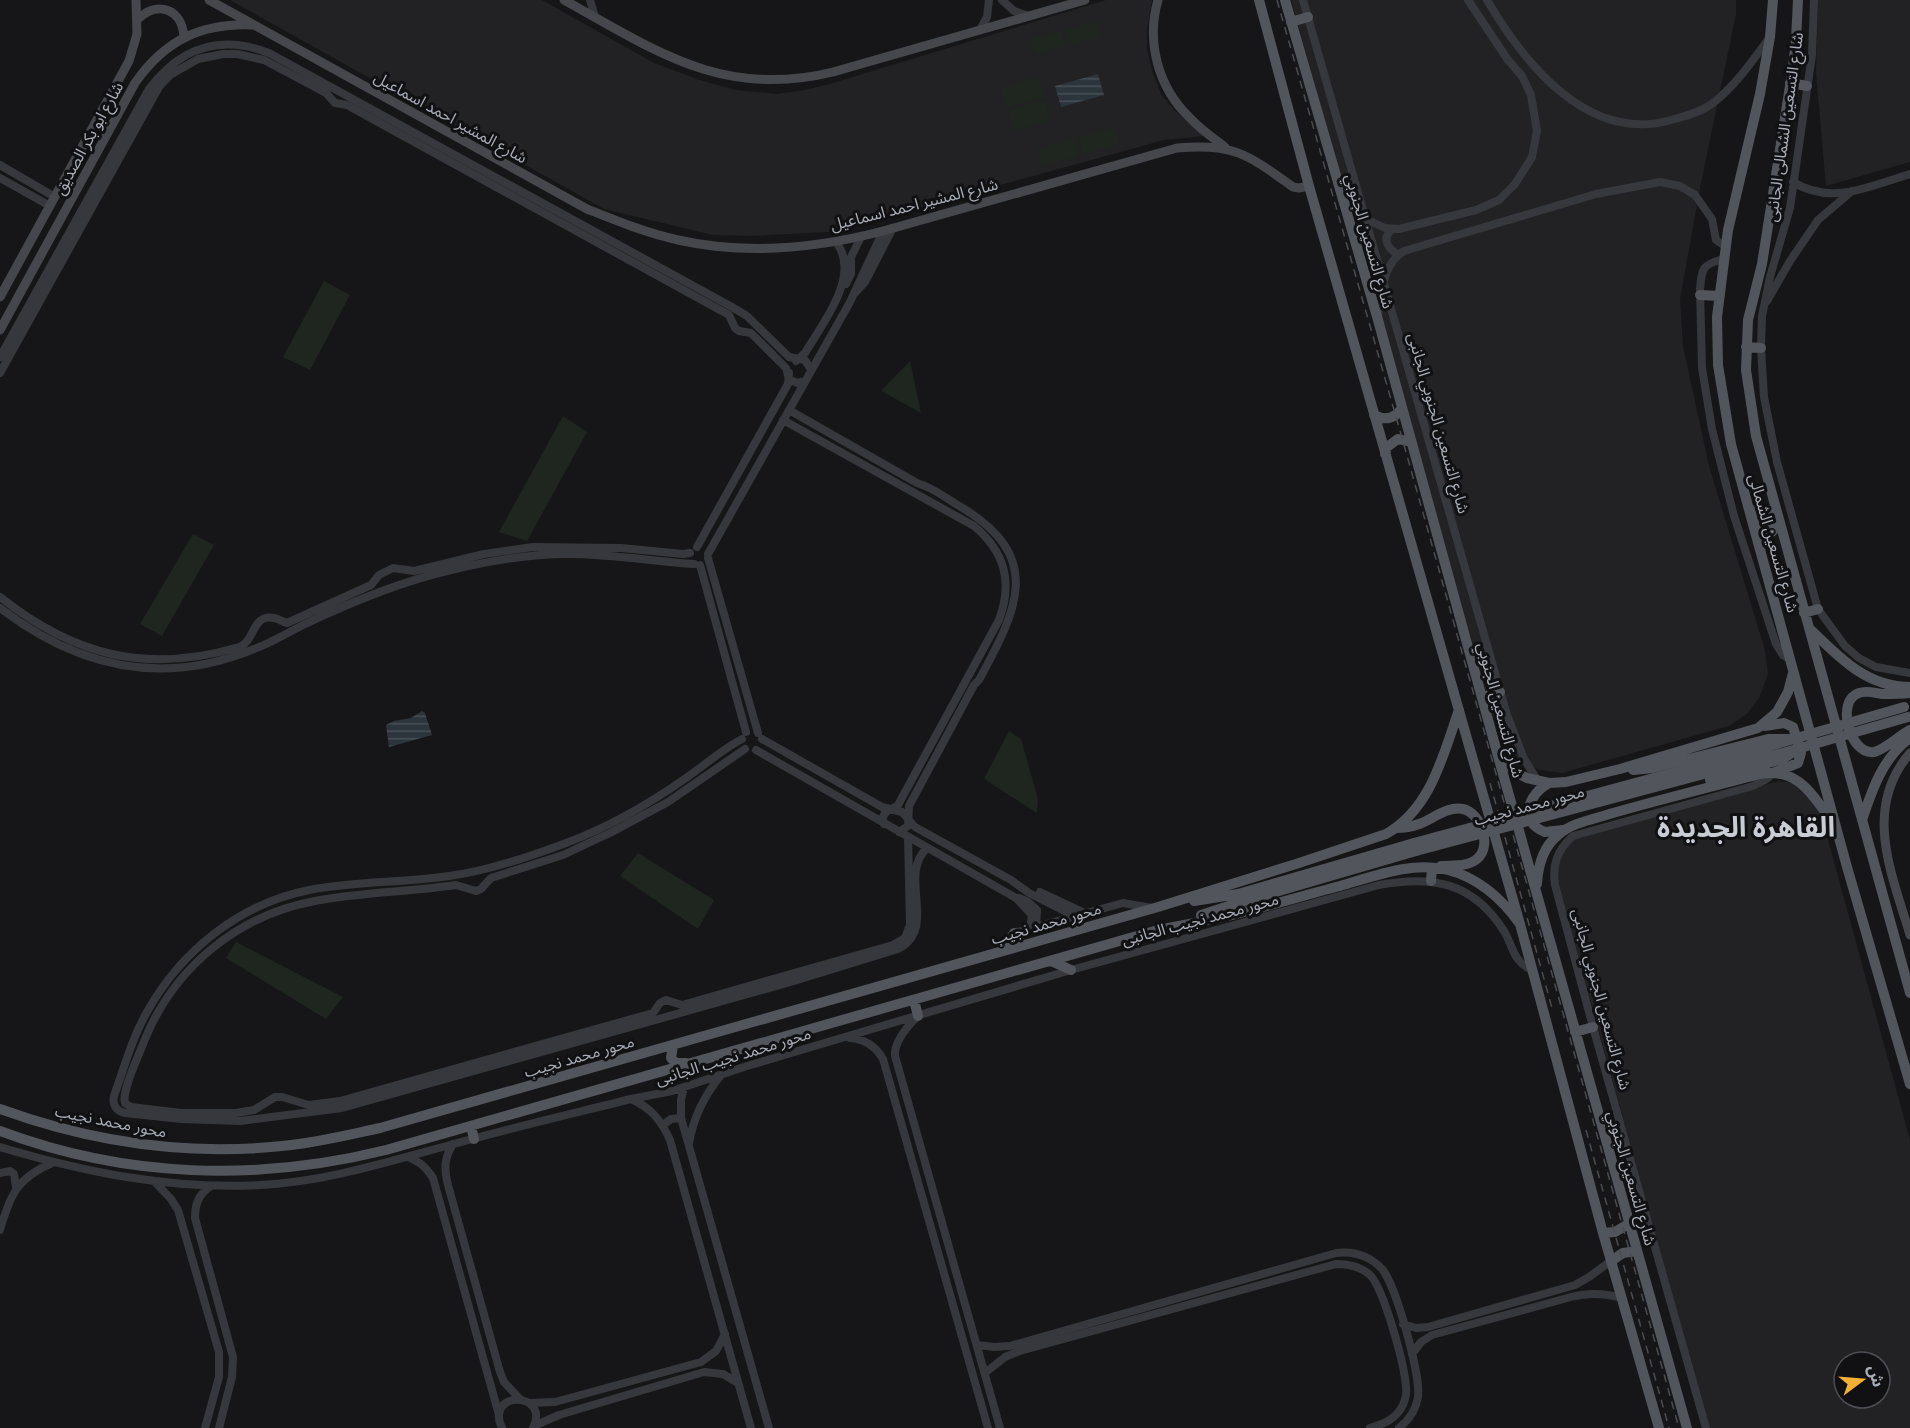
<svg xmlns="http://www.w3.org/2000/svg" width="1910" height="1428" font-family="Cabin,'Noto Sans Arabic',sans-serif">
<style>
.built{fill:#222225;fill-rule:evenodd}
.green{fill:#1e261f}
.water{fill:url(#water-rules)}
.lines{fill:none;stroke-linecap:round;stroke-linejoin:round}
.tertiary{stroke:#37383d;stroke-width:8}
.secondary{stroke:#45474d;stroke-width:9}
.primary{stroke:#53555c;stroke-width:10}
.rail{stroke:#4a4c52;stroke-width:1.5;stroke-dasharray:8 6;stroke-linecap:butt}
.primary-bridge{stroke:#53555c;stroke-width:10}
.labels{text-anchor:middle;stroke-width:6;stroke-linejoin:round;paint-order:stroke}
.street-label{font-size:16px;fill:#a8adb8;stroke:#111113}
.town-label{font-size:28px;font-weight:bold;fill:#c9ccd4;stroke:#111113}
</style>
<defs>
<pattern id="water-rules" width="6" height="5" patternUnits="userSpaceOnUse" patternTransform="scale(1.5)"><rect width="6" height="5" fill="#2c353c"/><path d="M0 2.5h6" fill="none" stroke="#485056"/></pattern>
</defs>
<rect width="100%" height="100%" fill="#161618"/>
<path class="built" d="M 230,0 L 542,0 L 654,63 L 700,80 L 736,90 L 776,94 L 805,90 L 833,83 L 1106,0 L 1152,0 L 1147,29 L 1147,49 L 1152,71 L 1161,94 L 1175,111 L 1205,136 L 1164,140 L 830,232 L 747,236 L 713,235 L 604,209 Z
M 1291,0 L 1736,0 L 1736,14 L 1701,183 L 1680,299 L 1683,346 L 1709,466 L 1765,650 L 1768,674 L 1759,698 L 1748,713 L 1729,726 L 1562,773 L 1540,770 L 1521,762 L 1505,744 L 1495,723 Z
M 1818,0 L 1910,0 L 1910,162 L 1826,186 L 1816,74 Z
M 1779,781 L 1800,784 L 1818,803 L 1910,1140 L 1910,1428 L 1709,1428 L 1557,880 L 1555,857 L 1564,845 L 1586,833 ZM 1844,1362 L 1880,1362 L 1880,1398 L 1844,1398 Z"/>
<path class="green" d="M 1097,21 L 1101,37 L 1070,45 L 1066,30 Z
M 1062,31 L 1066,46 L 1035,55 L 1031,39 Z
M 1038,77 L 1044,97 L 1007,108 L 1001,88 Z
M 1045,100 L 1051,120 L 1014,131 L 1008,110 Z
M 1115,127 L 1120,144 L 1083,155 L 1078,137 Z
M 1074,138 L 1079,156 L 1042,166 L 1037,149 Z
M 324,281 L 350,295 L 310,370 L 283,357 Z
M 910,361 L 921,413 L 881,391 Z
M 563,416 L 587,432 L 527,541 L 499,532 Z
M 193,534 L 214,545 L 162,636 L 140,624 Z
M 1009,731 L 1021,739 L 1038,799 L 1037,813 L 984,779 Z
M 638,853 L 714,900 L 698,929 L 620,876 Z
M 236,942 L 343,997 L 326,1019 L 226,958 Z"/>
<path class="water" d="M 1098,74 L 1104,95 L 1061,107 L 1055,86 Z
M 422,711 L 425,713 L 432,735 L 389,747 L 386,725 L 394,721 L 411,718 Z"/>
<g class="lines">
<path class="tertiary" d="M 590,0 L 595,17
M 1002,0 L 1014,11 L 1029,16
M 1303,0 L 1507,715 L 1524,759 L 1538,781
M 1487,0 C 1524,63 1588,144 1671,120 C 1686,116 1701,112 1713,103 C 1736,85 1753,60 1770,37
M 1814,0 L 1812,55 L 1790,208 L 1770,277 L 1762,316 L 1761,348 L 1764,397 L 1777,462 L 1818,609 L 1845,646 L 1859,658 L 1876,667 L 1910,673
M 980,30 L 987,17 L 989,0
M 0,165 L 55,197
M 0,178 L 50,206
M 1793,182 C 1832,206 1870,186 1910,174
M 1342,200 L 1370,221 L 1385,228 L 1399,229 L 1476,210 L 1499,200 L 1515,184 L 1532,157 L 1537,131 L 1531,95 L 1522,76 L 1508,60 L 1468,0
M 1392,229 C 1381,239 1388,248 1398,255
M 1723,259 C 1702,265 1702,268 1700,289 L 1702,368 L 1712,429 L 1734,516 L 1776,644 L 1783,655 L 1791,660
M 846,284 L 851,274 L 851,257 L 861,237
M 855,293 L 865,282 L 893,228
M 1767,301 L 1790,261 L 1818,220 L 1852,191
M 1378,316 C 1382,294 1382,264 1404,251 L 1596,194 L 1660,182 L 1680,186 L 1695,195 L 1712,219 L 1716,240 L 1725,246
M 0,357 L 149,89 C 180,48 220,34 269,53 L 732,307 L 747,316 L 789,357 L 805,360 L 811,370
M 796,361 L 805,353 C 822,324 862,275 836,242
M 0,373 L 159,87 L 170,75 L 198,59 L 223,54 L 237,54 L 264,60 L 326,93 L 335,103 L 347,105 L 729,315 L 735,328 L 739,331 L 751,333 L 786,368 L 789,379 L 797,383 L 805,381
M 789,410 L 917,483 C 934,488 946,498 961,507 C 1045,557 1017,610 979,680 L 974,685 L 909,806 L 908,826 L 899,832
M 783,420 L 974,526 C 1005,552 1013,582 999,620 L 898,805 C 890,811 880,811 884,824
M 697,547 L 788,384 L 789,373
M 708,554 L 850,302 L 883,231
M 708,558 L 758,733
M 700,565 L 746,732
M 0,597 C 74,656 147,674 239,647 C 255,642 252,613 274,618 C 279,619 283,622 287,623 L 371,585 L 379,575 L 393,568 L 414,571 L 484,554 L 533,547 L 621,548 L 683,554 L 690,553
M 0,608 C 77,667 162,687 254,649 C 271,643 287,633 303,625 C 351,602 399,582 451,570 C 488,561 529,554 568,554 C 610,554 652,561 694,564
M 742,739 C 721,750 705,765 686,778 C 649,804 609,827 566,843 C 529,857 488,871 449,876 C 402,883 355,881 309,890 C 239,904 181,951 147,1012 C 132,1038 124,1068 114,1096 C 112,1105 116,1111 125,1113 L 181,1119 L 240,1121 L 342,1108 L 794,981 L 898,949 C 939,928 897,876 927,848
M 762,739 L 882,807 L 902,812 L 915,827 L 1011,880 L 1029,893 L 1074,916
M 745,749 L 668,802 L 612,832 L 563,855 L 491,878 L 481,889 L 476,891 L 456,885 C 409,892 361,892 315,901 C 238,915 175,967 145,1039 C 140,1053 121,1091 125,1103 L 131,1107 L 181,1113 L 236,1113 L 254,1110 L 275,1097 L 282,1097 L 309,1105 L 340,1101 L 653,1013 L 660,1003 L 666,1000 L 682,1005 L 893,945 L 905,938 L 910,925 L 908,837
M 756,750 L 1016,898 L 1032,915 L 1030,929
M 1040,892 L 1085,913
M 1019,898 L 1028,902 L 1037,910 L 1036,926
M 1014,933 L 1123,903 L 1152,908
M 916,1018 C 907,1027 894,1042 895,1056 L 1000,1428
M 850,1038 C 865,1039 876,1047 883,1059 L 988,1428
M 684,1087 L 681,1100 L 681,1118 L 769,1428
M 631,1099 C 651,1108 661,1120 670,1140 L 751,1428
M 663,1125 L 671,1119 L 681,1118
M 453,1144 C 444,1158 444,1169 448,1185 L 500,1372 L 504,1382 L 520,1399
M 689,1144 C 693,1117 704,1096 721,1075
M 0,1147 C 84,1172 172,1190 259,1185 C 325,1182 387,1162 450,1145 C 510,1128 571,1114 631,1099 L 672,1091 L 747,1066 L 1071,970 L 1379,885 C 1432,875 1473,882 1504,931 C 1513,946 1513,962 1532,970
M 408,1157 C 420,1162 426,1167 433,1178 L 499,1415
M 0,1173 L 10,1171 L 14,1174 L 16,1187
M 154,1181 L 171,1199 L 178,1210 L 219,1352 L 219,1377 L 205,1428
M 211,1186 C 199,1194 195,1203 195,1218 L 233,1357 L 232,1377 L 219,1428
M 0,1230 C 10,1195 17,1178 52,1163
M 1403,1324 L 1416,1328 L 1428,1327 L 1575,1285 L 1589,1277 L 1611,1261
M 977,1345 L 994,1347 L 1010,1346 L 1336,1253 C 1354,1251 1369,1255 1382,1269 C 1396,1285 1421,1376 1418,1397 C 1416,1410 1409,1420 1399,1428
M 1412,1354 L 1421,1342 L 1432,1335 L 1571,1297 C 1589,1292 1604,1293 1622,1298
M 985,1373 L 1005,1357 L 1020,1351 L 1336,1264 C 1348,1264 1360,1266 1370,1275 C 1384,1289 1405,1366 1406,1388 C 1407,1394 1405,1400 1403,1405 C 1396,1419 1384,1424 1370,1428
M 530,1403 L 555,1402 L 701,1362 L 716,1351 L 725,1334
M 534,1426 L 559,1415 L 704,1372 L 723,1374 L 738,1383
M 502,1428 C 484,1390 551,1391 533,1428
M 1706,1428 L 1593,1027 L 1555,885 C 1552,865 1557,850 1573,836 L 1753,786 L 1765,780 L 1774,773"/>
<path class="secondary" d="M 209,0 L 587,209 C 617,221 646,233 678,240 C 745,255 818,248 883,231 L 1177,148 C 1235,143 1248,155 1293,187 L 1299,188 L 1309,186
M 564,0 C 656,51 723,99 833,72 L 1085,0
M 1158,0 C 1146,42 1158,87 1189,117 C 1200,129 1213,138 1225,147
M 138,19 C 158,0 182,9 184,37
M 0,297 L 129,61 L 137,34 L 136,0
M 0,330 L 135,83 C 165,40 201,23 253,25
M 1910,753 C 1862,809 1892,874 1910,935"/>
<path class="primary" d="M 1259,0 L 1309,186 L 1520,924 L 1603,1233 L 1659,1428
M 1285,0 L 1378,320 L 1498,756 L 1687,1428
M 1773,0 L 1770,37 L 1760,94 L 1728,230 L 1717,317 L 1718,365 L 1731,444 L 1847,867 L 1910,1084
M 1798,0 L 1796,40 L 1793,67 L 1762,264 L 1748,320 L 1746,370 L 1756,436 L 1910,993
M 1291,22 L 1308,17
M 1790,83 L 1807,86
M 1700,295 L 1719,296
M 1746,347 L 1761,348
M 1374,415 C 1385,421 1395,419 1402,408
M 1385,454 L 1387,447 L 1398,439 L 1411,442
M 1754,510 L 1764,533 L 1767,535 L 1773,531 L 1771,510
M 1804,613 L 1818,609
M 1810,629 C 1839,657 1866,687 1910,687
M 1910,693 C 1901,694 1891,694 1882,694 C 1875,693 1866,690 1859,693 C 1835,700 1850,756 1874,752 C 1884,750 1900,735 1910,730
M 1482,697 L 1500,692
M 1765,726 L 1784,723 L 1793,727 L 1801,753 L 1798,763 L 1775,772
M 1500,758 L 1517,773 L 1527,778 L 1549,783 L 1566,782 L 1620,769 L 1758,728 L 1777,712 L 1788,692 L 1793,673
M 1633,770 L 1653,768 L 1768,739 L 1791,739
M 1710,780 L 1782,759 L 1797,750
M 1549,783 C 1528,794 1518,822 1545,832 L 1563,830
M 1862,820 C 1872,790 1883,757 1910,738
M 1396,828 C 1404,828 1411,827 1419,824 C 1433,819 1447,806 1463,809 C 1481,813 1492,845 1478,858 C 1469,867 1453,865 1441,866
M 1431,881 L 1432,868
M 1537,884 C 1538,866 1543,847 1558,835 C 1573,822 1595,819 1613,813 C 1662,799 1711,787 1760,774 C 1799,767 1813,796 1833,823
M 1194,901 L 1238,894 L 1414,843
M 1201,915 L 1241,902 L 1416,851
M 1003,951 L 1014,933
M 1051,961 L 1071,970
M 914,1000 L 918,1016
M 1575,1032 L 1593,1027
M 673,1046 L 671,1058 L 676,1063 L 686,1063
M 0,1109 C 91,1142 186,1156 282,1146 C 315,1143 347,1135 380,1128 L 1158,907 L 1296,864 L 1386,834 C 1431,809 1443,755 1459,710
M 471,1126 L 474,1139
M 0,1131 C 125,1178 257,1182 386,1150 L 1158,930 C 1188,924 1218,919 1248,911 C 1279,903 1309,894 1340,886 C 1375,876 1412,861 1448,870 C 1479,878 1502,899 1520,924
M 1603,1233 L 1615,1232 L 1630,1223
M 1611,1261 L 1623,1253 L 1637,1251"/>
<path class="rail" d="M 1277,0 L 1404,445 L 1679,1428
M 1490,783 L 1552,1008
M 1586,1130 L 1669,1428"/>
<path class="primary-bridge" d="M 1414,843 L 1735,756 L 1904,707
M 1416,851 L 1797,749 L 1908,717"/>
</g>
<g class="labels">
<g class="street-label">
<text transform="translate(451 117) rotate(29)" y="6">شارع المشير احمد اسماعيل</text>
<text transform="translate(1784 127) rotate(-82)" y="6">شارع التسعين الشمالى الجانبى</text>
<text transform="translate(88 138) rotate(-61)" y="6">شارع ابو بكر الصديق</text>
<text transform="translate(914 204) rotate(-14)" y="6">شارع المشير احمد اسماعيل</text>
<text transform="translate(1370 241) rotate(74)" y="6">شارع التسعين الجنوبي</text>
<text transform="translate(1439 423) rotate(74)" y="6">شارع التسعين الجنوبي الجانبى</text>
<text transform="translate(1774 543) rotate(74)" y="6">شارع التسعين الشمالى</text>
<text transform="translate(1501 710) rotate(75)" y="6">شارع التسعين الجنوبي</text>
<text transform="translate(1529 805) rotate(-15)" y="6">محور محمد نجيب</text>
<text transform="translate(1200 919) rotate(-15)" y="6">محور محمد نجيب الجانبى</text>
<text transform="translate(1046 923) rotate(-16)" y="6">محور محمد نجيب</text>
<text transform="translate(1602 999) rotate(75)" y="6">شارع التسعين الجنوبي الجانبى</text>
<text transform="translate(579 1056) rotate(-16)" y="6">محور محمد نجيب</text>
<text transform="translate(733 1056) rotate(-17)" y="6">محور محمد نجيب الجانبى</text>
<text transform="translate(111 1121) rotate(11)" y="6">محور محمد نجيب</text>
<text transform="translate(1632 1178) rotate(74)" y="6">شارع التسعين الجنوبي</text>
</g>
<g class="town-label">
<text x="1746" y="837">القاهرة الجديدة</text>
</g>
</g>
<g transform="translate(1862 1380) rotate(74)"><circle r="28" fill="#111113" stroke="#4d4f55" stroke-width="1.5"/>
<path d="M0-4.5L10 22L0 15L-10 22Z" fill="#f2b134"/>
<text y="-9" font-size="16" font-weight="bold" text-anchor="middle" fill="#a8adb8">ش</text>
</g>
</svg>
